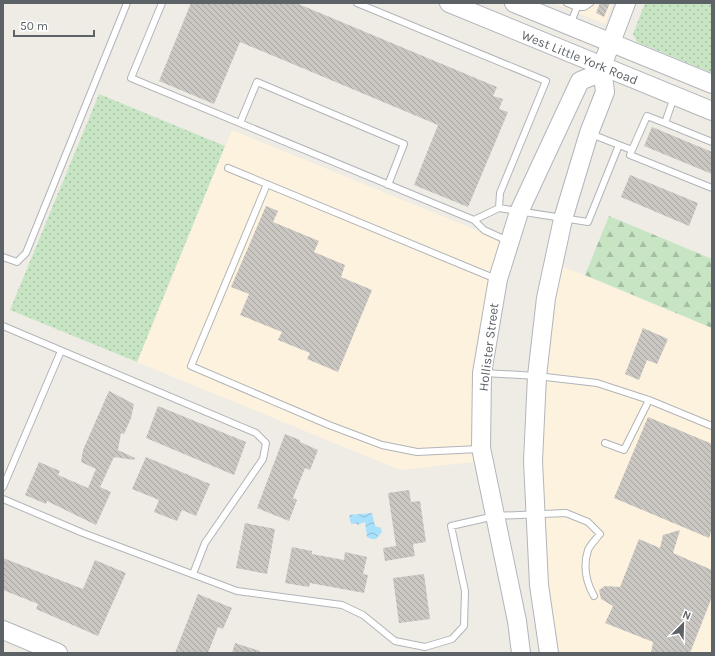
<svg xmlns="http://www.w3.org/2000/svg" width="715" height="656" font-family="Karla,sans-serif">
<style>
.commercial{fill:#fdf2dd}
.grass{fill:url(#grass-dots)}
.forest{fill:url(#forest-firs)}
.water{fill:url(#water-waves)}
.building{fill:url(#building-back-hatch)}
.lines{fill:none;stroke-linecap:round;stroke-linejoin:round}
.lane-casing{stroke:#b1b4b8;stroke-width:8}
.secondary-casing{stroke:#b2b6ba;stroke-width:20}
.lane{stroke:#fff;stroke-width:6}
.secondary{stroke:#fff;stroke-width:18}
.labels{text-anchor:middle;stroke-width:3.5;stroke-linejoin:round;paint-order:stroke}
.street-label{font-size:13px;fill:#5d6266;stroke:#fff}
</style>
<defs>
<pattern id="grass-dots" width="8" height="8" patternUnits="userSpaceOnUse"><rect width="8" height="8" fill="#c7e5c3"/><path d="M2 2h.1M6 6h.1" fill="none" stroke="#a5bda2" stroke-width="1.8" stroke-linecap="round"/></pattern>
<pattern id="forest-firs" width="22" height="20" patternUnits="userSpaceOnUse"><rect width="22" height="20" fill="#c7e5c3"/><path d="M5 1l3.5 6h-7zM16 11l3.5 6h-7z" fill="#a5bda2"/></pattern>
<pattern id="water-waves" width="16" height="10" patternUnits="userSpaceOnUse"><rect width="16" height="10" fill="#a9e1fc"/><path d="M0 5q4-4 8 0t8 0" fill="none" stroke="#8dbad0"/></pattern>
<pattern id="building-back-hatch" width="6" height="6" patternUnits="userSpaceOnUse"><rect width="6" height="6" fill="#cac7c3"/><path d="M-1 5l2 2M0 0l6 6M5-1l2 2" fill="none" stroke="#a7a5a2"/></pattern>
</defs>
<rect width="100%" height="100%" fill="#efece6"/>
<path class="commercial" d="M 553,3 L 613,3 L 605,24 Z
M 232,130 L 498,239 L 500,242 L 488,291 L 476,350 L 477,422 L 474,462 L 400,470 L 137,362 Z
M 559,265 L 712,328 L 712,653 L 557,653 L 541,526 L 541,394 Z"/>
<path class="grass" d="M 645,3 L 712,3 L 712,73 L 637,42 L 633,34 Z
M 99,94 L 225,146 L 137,362 L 10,310 Z"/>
<path class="forest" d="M 609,216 L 712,259 L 712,328 L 585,275 Z"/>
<path class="water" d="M 372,513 L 375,526 L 381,528 L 382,532 L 376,539 L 371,539 L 367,537 L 365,522 L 357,525 L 356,523 L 351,524 L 349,515 Z"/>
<path class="building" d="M 191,3 L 296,3 L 497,87 L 493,96 L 503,99 L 499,109 L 508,112 L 468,207 L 414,185 L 438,125 L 240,42 L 214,104 L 159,81 Z
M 600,3 L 610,3 L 604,17 L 596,13 Z
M 652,127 L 712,152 L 712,174 L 644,146 Z
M 630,175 L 698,203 L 689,226 L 621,197 Z
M 266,206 L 278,211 L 273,222 L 319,241 L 314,252 L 345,265 L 341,277 L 372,290 L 338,372 L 307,359 L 310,353 L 278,340 L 282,332 L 240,315 L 249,294 L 231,287 Z
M 643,328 L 668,339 L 657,364 L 647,360 L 639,380 L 625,374 Z
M 109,391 L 134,404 L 131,418 L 124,434 L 121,433 L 118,450 L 135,458 L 134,460 L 114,457 L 100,487 L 111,492 L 96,525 L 47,501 L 46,504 L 25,495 L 39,462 L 60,471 L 58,475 L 88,488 L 96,469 L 81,462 L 83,450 Z
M 158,406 L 246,442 L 234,475 L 146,438 Z
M 648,417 L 712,444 L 712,529 L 709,538 L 614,498 Z
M 285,434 L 300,440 L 300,442 L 318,450 L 310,470 L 305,468 L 293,498 L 297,500 L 289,521 L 257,508 Z
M 146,457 L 210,484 L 196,516 L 182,510 L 177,521 L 154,512 L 159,500 L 132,489 Z
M 409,490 L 411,502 L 420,501 L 426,542 L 413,544 L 415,556 L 385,561 L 383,548 L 396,546 L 388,493 Z
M 245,523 L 275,529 L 267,574 L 236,568 Z
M 680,530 L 673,553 L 712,570 L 712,597 L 690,653 L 651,653 L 653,642 L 605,623 L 613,606 L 601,599 L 599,590 L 605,586 L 620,587 L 639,539 L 660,548 L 663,535 Z
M 292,547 L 312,551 L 312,554 L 344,560 L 345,552 L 367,557 L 363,574 L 368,575 L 364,593 L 310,583 L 309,587 L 285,583 Z
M 3,558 L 83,589 L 95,560 L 126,573 L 98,636 L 36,609 L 38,604 L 3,590 Z
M 424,574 L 430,619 L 399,623 L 393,578 Z
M 198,594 L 232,608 L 223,629 L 218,627 L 208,653 L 175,653 Z
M 235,643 L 260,651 L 260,653 L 232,653 Z"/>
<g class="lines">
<defs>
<path id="lane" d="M 162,3 L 131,78 L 474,220 L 499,208 L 588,222 L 619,145 L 591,134
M 357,3 L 546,81 L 500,193 L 499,208
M 567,3 L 577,7 L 570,25
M 577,7 L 584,7 L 590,3
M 674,97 L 665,123 L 712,142
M 240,123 L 257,82 L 404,144 L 388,185
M 619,145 L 632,150 L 647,116 L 665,123
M 632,150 L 630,155 L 712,188
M 228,168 L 496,279
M 267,184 L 191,366 L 329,425 L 382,445 L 417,452 L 479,449
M 474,220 L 484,230 L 508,241
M 3,257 L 17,262 L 26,253 L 127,3
M 3,326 L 256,433 L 266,443 L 263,459 L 205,543 L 193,574
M 484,373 L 537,376 L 597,383 L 649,400 L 712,426
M 605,443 L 624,450 L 649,400
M 3,487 L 61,351
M 3,499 L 83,533 L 237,591 L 342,605 L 363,615 L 395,641 L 425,647 L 452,639 L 464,626 L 465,591 L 451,526 L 495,516 L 566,513 L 588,522 L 600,534 C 596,539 590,545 588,550 C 583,566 586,582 594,596"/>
<path id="secondary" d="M 449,3 L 712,111
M 514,3 L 712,84
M 3,630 L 58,653
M 521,653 L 517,621 L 481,448 L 482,373 L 498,279 L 519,212 L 580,81 L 590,77 L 602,66
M 549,653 L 539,585 L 533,461 L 537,376 L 546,298 L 563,219 L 589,133 L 605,92 L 602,66 L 626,3"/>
</defs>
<use href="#lane" class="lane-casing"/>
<use href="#secondary" class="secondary-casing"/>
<use href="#lane" class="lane"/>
<use href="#secondary" class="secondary"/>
</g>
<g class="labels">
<g class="street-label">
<text transform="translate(580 57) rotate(22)" y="5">West Little York Road</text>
<text transform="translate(488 347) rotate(-83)" y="5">Hollister Street</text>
</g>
</g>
<rect width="715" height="656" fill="none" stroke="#5d6266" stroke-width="8"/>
<g transform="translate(683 624) rotate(23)" stroke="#ffffff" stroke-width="3" paint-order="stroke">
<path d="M0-3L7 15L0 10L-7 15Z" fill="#5d6266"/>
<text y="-6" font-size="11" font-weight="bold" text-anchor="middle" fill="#5d6266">N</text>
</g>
<path d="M14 30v6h80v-6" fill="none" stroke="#5d6266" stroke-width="2"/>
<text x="20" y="30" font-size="12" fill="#5d6266" stroke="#ffffff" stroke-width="3" paint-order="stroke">50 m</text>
</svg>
